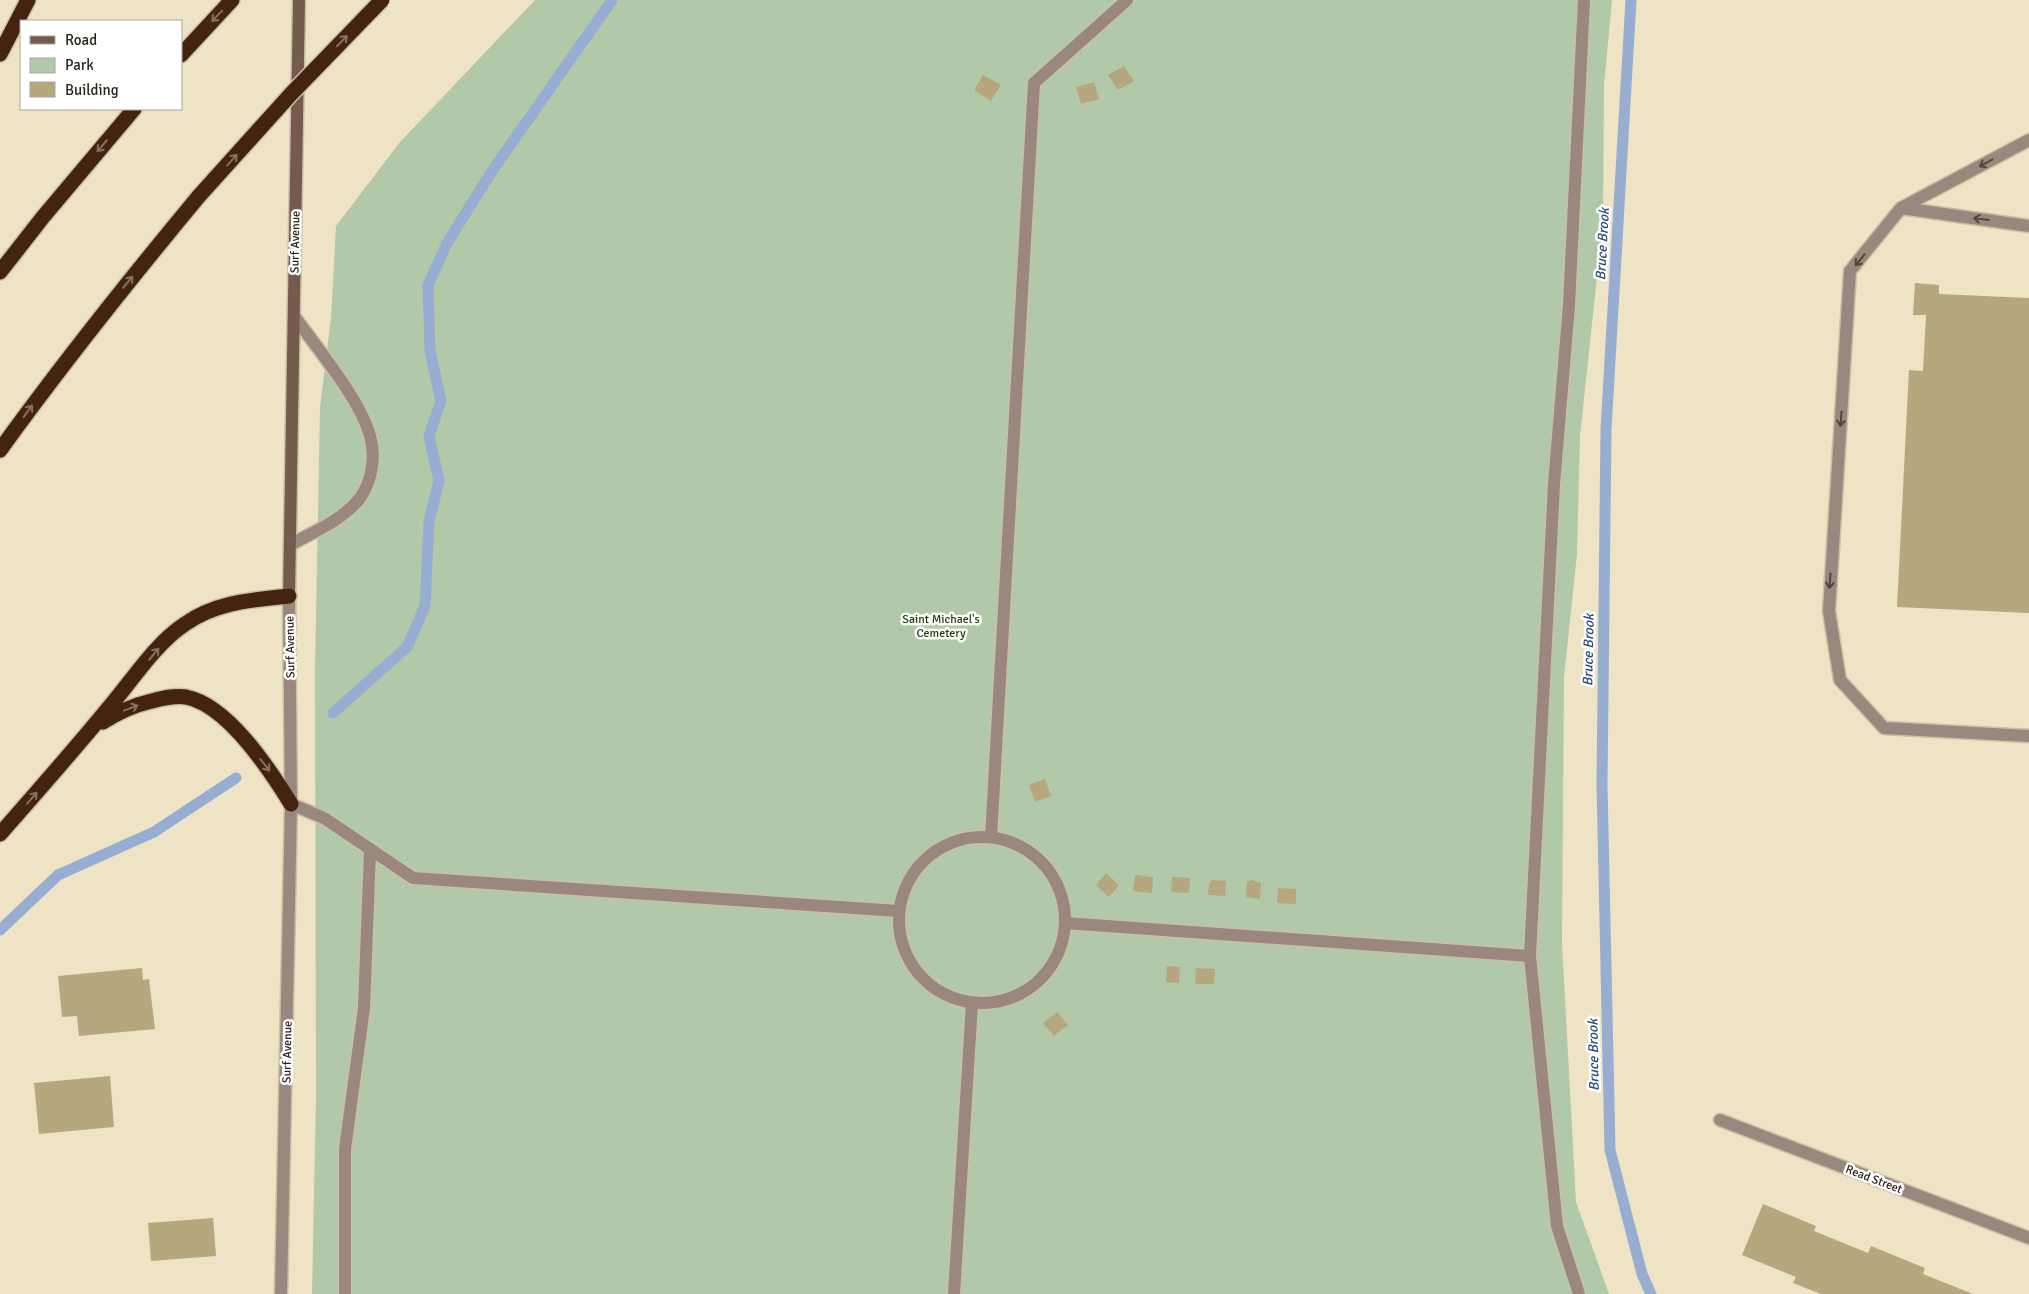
<svg xmlns="http://www.w3.org/2000/svg" width="2029" height="1294" font-family="Signika,sans-serif">
<style>
.green{fill:#b1c9a8}
.lines{fill:none;stroke-linecap:round;stroke-linejoin:round}
.stream{stroke:#97add2;stroke-width:11}
.building{fill:#b6a77e}
.service-casing{stroke:#cac0a6;stroke-width:15}
.minor-casing{stroke:#cac0a6;stroke-width:15}
.tertiary-casing{stroke:#cac0a6;stroke-width:15}
.secondary-casing{stroke:#cac0a6;stroke-width:15}
.motorway-casing{stroke:#cac0a6;stroke-width:18}
.service{stroke:#9a877e;stroke-width:12}
.minor{stroke:#9a877e;stroke-width:12}
.tertiary{stroke:#9a877e;stroke-width:12}
.secondary{stroke:#755b4e;stroke-width:12}
.motorway{stroke:#442311;stroke-width:15}
.motorway-bridge-casing{stroke:#cac0a6;stroke-width:18;stroke-linecap:butt}
.motorway-bridge{stroke:#442311;stroke-width:15}
.oneway{stroke:#857064}
.oneway2{stroke:#4f463c}
.labels{text-anchor:middle;stroke-width:5;stroke-linejoin:round;paint-order:stroke}
.street-label{font-size:12px;fill:#272318;stroke:#fff}
.park-label{font-size:12px;fill:#1b3e09;stroke:#fff}
.water-label{font-size:14px;font-style:italic;fill:#2b4979;stroke:#fff}
</style>
<rect width="100%" height="100%" fill="#eee3c5"/>
<path class="green" d="M 535,0 L 1612,0 L 1604,85 L 1603,221 L 1580,436 L 1577,554 L 1564,677 L 1562,943 L 1576,1202 L 1609,1294 L 312,1294 L 316,1098 L 315,670 L 320,407 L 331,318 L 336,226 L 400,142 Z"/>
<g class="lines">
<path class="stream" d="M 1631,0 L 1606,429 L 1602,784 L 1610,1150 L 1642,1274 L 1651,1294
M 333,713 L 407,647 L 425,606 L 429,522 L 439,481 L 429,436 L 441,401 L 430,351 L 428,285 L 447,243 L 492,171 L 612,0
M 0,930 L 58,875 L 154,832 L 236,778"/>
</g>
<path class="building" d="M 1124,66 L 1134,81 L 1118,90 L 1108,75 Z
M 983,75 L 1001,85 L 991,101 L 974,90 Z
M 1094,82 L 1099,99 L 1081,104 L 1076,87 Z
M 1915,283 L 1939,285 L 1939,294 L 2029,298 L 2029,613 L 1897,607 L 1909,370 L 1923,371 L 1926,315 L 1913,315 Z
M 1045,779 L 1051,796 L 1035,802 L 1029,785 Z
M 1106,873 L 1119,885 L 1109,897 L 1096,885 Z
M 1135,875 L 1153,877 L 1152,893 L 1133,891 Z
M 1172,877 L 1190,878 L 1189,893 L 1171,892 Z
M 1212,880 L 1226,881 L 1225,896 L 1208,895 L 1209,884 Z
M 1251,880 L 1261,883 L 1260,899 L 1246,897 L 1247,882 Z
M 1278,888 L 1296,889 L 1296,904 L 1277,903 Z
M 1167,966 L 1180,967 L 1179,983 L 1166,982 Z
M 142,968 L 143,980 L 149,979 L 155,1029 L 79,1036 L 77,1016 L 62,1017 L 58,976 Z
M 1196,968 L 1215,969 L 1214,984 L 1195,984 Z
M 1057,1012 L 1068,1025 L 1054,1036 L 1043,1023 Z
M 110,1076 L 114,1127 L 39,1134 L 34,1083 Z
M 1763,1204 L 1816,1226 L 1814,1231 L 1868,1253 L 1871,1246 L 1925,1268 L 1923,1274 L 1973,1294 L 1821,1294 L 1793,1283 L 1796,1277 L 1742,1255 Z
M 213,1218 L 216,1256 L 151,1261 L 148,1223 Z"/>
<g class="lines">
<defs>
<path id="service" d="M 2029,140 L 1901,208 L 1850,271 L 1829,611 L 1840,680 L 1884,728 L 2029,736
M 1901,208 L 2029,226
M 290,545 C 313,532 343,520 360,498 C 372,481 376,456 370,436 C 360,399 317,348 294,316
M 291,804 L 324,818 L 413,878 L 898,911
M899 920a83 83 0 1 1 166 0a83 83 0 1 1-166 0Z
M 991,837 L 1034,83 L 1127,0
M 1065,923 L 1530,956
M 345,1294 L 345,1149 L 364,1008 L 370,850
M 954,1294 L 972,1003
M 1579,1294 L 1557,1226 L 1530,956 L 1554,484 L 1569,305 L 1584,0"/>
<path id="minor" d="M 1720,1120 L 2029,1238"/>
<path id="tertiary" d="M 281,1294 L 291,804 L 289,596"/>
<path id="secondary" d="M 289,596 L 299,0"/>
<path id="motorway" d="M 0,54 L 28,0
M 181,55 L 232,0
M 0,272 L 43,217 L 134,109
M 0,450 C 63,363 130,279 199,196
M 103,722 C 117,713 131,706 148,702 C 160,699 173,695 186,697 C 228,705 270,770 291,804
M 0,834 C 37,792 75,749 111,705 C 133,679 156,643 185,624 C 216,602 252,600 289,596"/>
</defs>
<use href="#service" class="service-casing"/>
<use href="#minor" class="minor-casing"/>
<use href="#tertiary" class="tertiary-casing"/>
<use href="#secondary" class="secondary-casing"/>
<use href="#motorway" class="motorway-casing"/>
<use href="#service" class="service"/>
<use href="#minor" class="minor"/>
<use href="#tertiary" class="tertiary"/>
<use href="#secondary" class="secondary"/>
<use href="#motorway" class="motorway"/>
<defs>
<path id="motorway-bridge" d="M 199,196 L 291,94 L 382,0"/>
</defs>
<use href="#motorway-bridge" class="motorway-bridge-casing"/>
<use href="#motorway-bridge" class="motorway-bridge"/>
</g>
<defs><path id="oneway-shaft" d="M-6 0H5M1.5-3L5.5 0L1.5 3" fill="none" stroke-width="1.6" stroke-linecap="round" stroke-linejoin="round" transform="scale(1.25)"/></defs>
<g class="oneway">
<use href="#oneway-shaft" transform="translate(217 16) rotate(134)"/>
<use href="#oneway-shaft" transform="translate(342 41) rotate(-46)"/>
<use href="#oneway-shaft" transform="translate(102 146) rotate(130)"/>
<use href="#oneway-shaft" transform="translate(232 160) rotate(-48)"/>
<use href="#oneway-shaft" transform="translate(128 282) rotate(-50)"/>
<use href="#oneway-shaft" transform="translate(28 411) rotate(-54)"/>
<use href="#oneway-shaft" transform="translate(154 654) rotate(-50)"/>
<use href="#oneway-shaft" transform="translate(131 708) rotate(-21)"/>
<use href="#oneway-shaft" transform="translate(265 765) rotate(52)"/>
<use href="#oneway-shaft" transform="translate(32 798) rotate(-49)"/>
</g>
<g class="oneway2">
<use href="#oneway-shaft" transform="translate(1986 163) rotate(152)"/>
<use href="#oneway-shaft" transform="translate(1981 219) rotate(-172)"/>
<use href="#oneway-shaft" transform="translate(1860 260) rotate(129)"/>
<use href="#oneway-shaft" transform="translate(1841 419) rotate(94)"/>
<use href="#oneway-shaft" transform="translate(1830 581) rotate(94)"/>
</g>
<g class="labels">
<g class="street-label">
<text transform="translate(295 242) rotate(-89)" y="4">Surf Avenue</text>
<text transform="translate(290 647) rotate(-91)" y="4">Surf Avenue</text>
<text transform="translate(287 1052) rotate(-89)" y="4">Surf Avenue</text>
<text transform="translate(1874 1179) rotate(21)" y="4">Read Street</text>
</g>
<g class="park-label">
<text x="941" y="623">Saint Michael's<tspan x="941" dy="14">Cemetery</tspan></text>
</g>
<g class="water-label">
<text transform="translate(1602 244) rotate(-87)" y="5">Bruce Brook</text>
<text transform="translate(1588 650) rotate(-89)" y="5">Bruce Brook</text>
<text transform="translate(1593 1055) rotate(-91)" y="5">Bruce Brook</text>
</g>
</g>
<rect x="20" y="20" width="162" height="90" fill="#ffffff" stroke="#a9a7a3"/>
<rect x="30" y="36" width="25" height="8" fill="#755b4e" stroke="#a9a7a3"/>
<text x="65" y="45" font-size="15" fill="#272318">Road</text>
<rect x="30" y="58" width="25" height="15" fill="#b1c9a8" stroke="#a9a7a3"/>
<text x="65" y="70" font-size="15" fill="#272318">Park</text>
<rect x="30" y="82" width="25" height="15" fill="#b6a77e" stroke="#a9a7a3"/>
<text x="65" y="95" font-size="15" fill="#272318">Building</text>
</svg>
